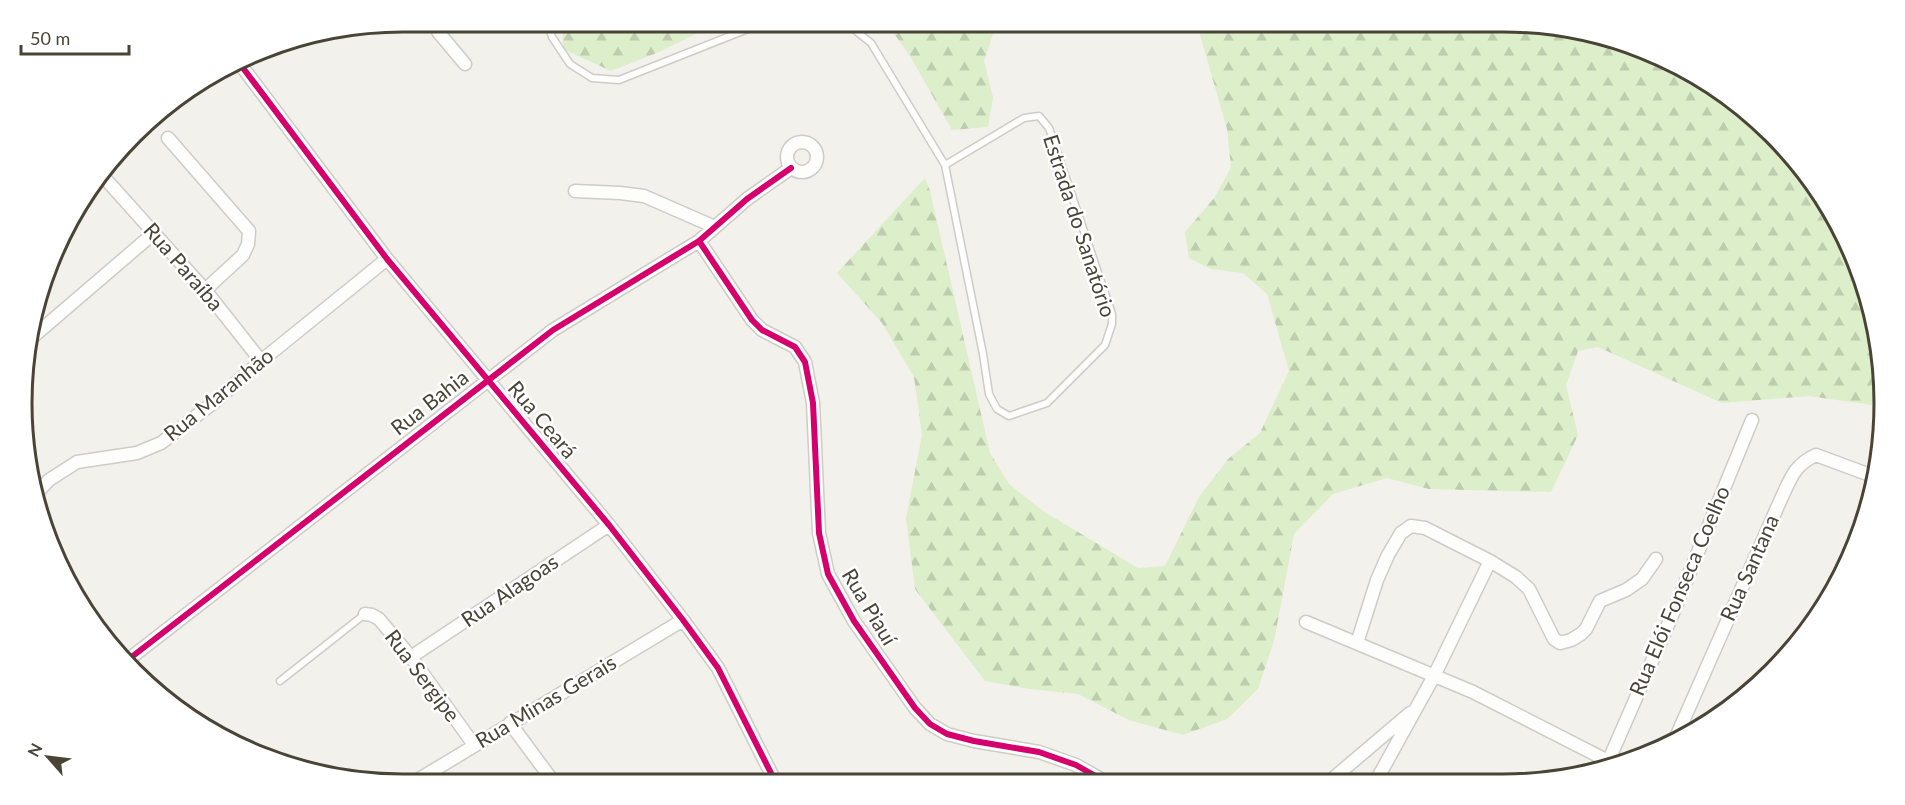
<svg xmlns="http://www.w3.org/2000/svg" width="1905" height="805" font-family="Lato,sans-serif">
<style>
.forest{fill:url(#forest-firs)}
.lines{fill:none;stroke-linecap:round;stroke-linejoin:round}
.lane-casing{stroke:#ceccc6;stroke-width:9}
.street-casing{stroke:#ceccc6;stroke-width:15}
.lane{stroke:#fdfdfc;stroke-width:6}
.street{stroke:#fdfdfc;stroke-width:12}
.cycleway-casing{stroke:#fff;stroke-width:10}
.cycleway{stroke:#d6006c;stroke-width:6}
.labels{text-anchor:middle;stroke-width:5;stroke-linejoin:round;paint-order:stroke}
.street-label{font-size:21px;fill:#4a4437;stroke:#fff}
.rim{fill:none;stroke:#4a4437;stroke-width:3}
</style>
<defs>
<pattern id="forest-firs" width="22" height="20" patternUnits="userSpaceOnUse" patternTransform="scale(1.5)"><rect width="22" height="20" fill="#dceeca"/><path d="M5 1l3.5 6h-7zM16 11l3.5 6h-7z" fill="#becdae"/></pattern>
</defs>
<rect width="100%" height="100%" fill="#f2f1ec"/>
<path class="forest" d="M 562,21 L 722,21 L 659,52 L 611,71 L 563,49 Z
M 885,21 L 1009,21 L 995,28 L 984,61 L 993,97 L 988,127 L 952,130 L 910,56 Z
M 1196,21 L 1503,21 L 1625,41 L 1754,116 L 1845,234 L 1883,378 L 1879,406 L 1809,396 L 1722,403 L 1598,347 L 1578,351 L 1566,385 L 1578,435 L 1551,492 L 1429,489 L 1387,478 L 1333,494 L 1294,534 L 1274,641 L 1258,689 L 1227,719 L 1183,735 L 1129,720 L 1078,694 L 1030,689 L 985,681 L 915,589 L 906,518 L 922,435 L 914,377 L 882,323 L 837,273 L 925,178 L 930,191 L 990,453 L 1009,484 L 1043,511 L 1138,568 L 1165,566 L 1199,497 L 1228,459 L 1260,433 L 1289,371 L 1267,294 L 1243,273 L 1211,269 L 1189,258 L 1185,232 L 1215,197 L 1231,167 L 1227,129 Z"/>
<g class="lines">
<defs>
<path id="lane" d="M 547,21 L 552,37 L 570,64 L 592,78 L 619,80 L 768,21
M 832,21 L 851,27 L 871,43 L 945,165 L 983,354 L 989,394 L 997,409 L 1009,416 L 1047,403 L 1105,345 L 1112,324 L 1112,314 L 1049,128 L 1039,116 L 1024,118 L 945,165
M 280,681 L 365,614"/>
<path id="street" d="M 432,21 L 439,33 L 465,64
M 240,64 L 387,259 L 609,525 L 683,620 L 718,668 L 776,783
M 168,138 L 249,231 L 248,244 L 243,255 L 205,290
M787 157a15 15 0 1 1 30 0a15 15 0 1 1-30 0Z
M 102,175 L 205,290 L 261,361
M 575,191 L 620,193 L 644,196 L 715,227
M 699,241 L 752,320 L 762,330 L 795,347 L 805,362 L 813,403 L 819,533 L 828,574 L 854,621 L 915,708 L 930,724 L 947,734 L 974,741 L 1039,752 L 1076,765 L 1106,782
M 28,341 L 154,233
M 35,495 L 49,480 L 77,462 L 137,453 L 161,443 L 213,403 L 261,361 L 387,259
M 365,614 L 372,615 L 379,619 L 411,657 L 474,745
M 1306,622 L 1473,692 L 1612,763
M 1357,643 L 1377,580 L 1388,555 L 1401,533 L 1411,526 L 1425,528 L 1490,561 L 1516,577 L 1529,589 L 1554,639 L 1560,643 L 1571,640 L 1581,634 L 1586,629 L 1600,601 L 1626,590 L 1642,579 L 1656,559
M 411,657 L 609,525
M 129,659 L 553,330 L 699,241 L 747,199 L 791,168
M 510,723 L 555,784
M 1673,744 L 1781,499 C 1791,478 1794,465 1816,455 L 1870,475
M 1608,762 L 1671,618 L 1752,420
M 1330,781 L 1410,713
M 1376,781 L 1434,676 L 1490,561
M 411,784 L 683,620"/>
</defs>
<use href="#lane" class="lane-casing"/>
<use href="#street" class="street-casing"/>
<use href="#lane" class="lane"/>
<use href="#street" class="street"/>
<defs>
<path id="cycleway" d="M 240,64 L 387,259 L 609,525 L 683,620 L 718,668 L 776,783
M 699,241 L 752,320 L 762,330 L 795,347 L 805,362 L 813,403 L 819,533 L 828,574 L 854,621 L 915,708 L 930,724 L 947,734 L 974,741 L 1039,752 L 1076,765 L 1106,782
M 129,659 L 553,330 L 699,241 L 747,199 L 791,168"/>
</defs>
<use href="#cycleway" class="cycleway-casing"/>
<use href="#cycleway" class="cycleway"/>
</g>
<g class="labels">
<g class="street-label">
<text transform="translate(1079 226) rotate(72)" y="7">Estrada do Sanatório</text>
<text transform="translate(183 267) rotate(49)" y="7">Rua Paraíba</text>
<text transform="translate(219 395) rotate(-39)" y="7">Rua Maranhão</text>
<text transform="translate(430 403) rotate(-38)" y="7">Rua Bahia</text>
<text transform="translate(542 420) rotate(50)" y="7">Rua Ceará</text>
<text transform="translate(1750 568) rotate(-66)" y="7">Rua Santana</text>
<text transform="translate(510 591) rotate(-34)" y="7">Rua Alagoas</text>
<text transform="translate(1680 591) rotate(-67)" y="7">Rua Elói Fonseca Coelho</text>
<text transform="translate(869 607) rotate(59)" y="7">Rua Piauí</text>
<text transform="translate(422 676) rotate(53)" y="7">Rua Sergipe</text>
<text transform="translate(546 702) rotate(-31)" y="7">Rua Minas Gerais</text>
</g>
</g>
<path d="M0 0H1905V805H0ZM403 32H1503A371 371 0 0 1 1874 403V403A371 371 0 0 1 1503 774H403A371 371 0 0 1 32 403V403A371 371 0 0 1 403 32Z" fill="#fff" fill-rule="evenodd"/>
<path class="rim" d="M403 32H1503A371 371 0 0 1 1874 403V403A371 371 0 0 1 1503 774H403A371 371 0 0 1 32 403V403A371 371 0 0 1 403 32Z"/>
<g transform="translate(48 757) rotate(298)" stroke="#ffffff" stroke-width="4.5" paint-order="stroke">
<path d="M0-4.5L10 22L0 15L-10 22Z" fill="#4a4437"/>
<text y="-9" font-size="16" font-weight="bold" text-anchor="middle" fill="#4a4437">N</text>
</g>
<path d="M21 45v9h108v-9" fill="none" stroke="#4a4437" stroke-width="3"/>
<text x="30" y="45" font-size="18" fill="#4a4437" stroke="#ffffff" stroke-width="4.5" paint-order="stroke">50 m</text>
</svg>
